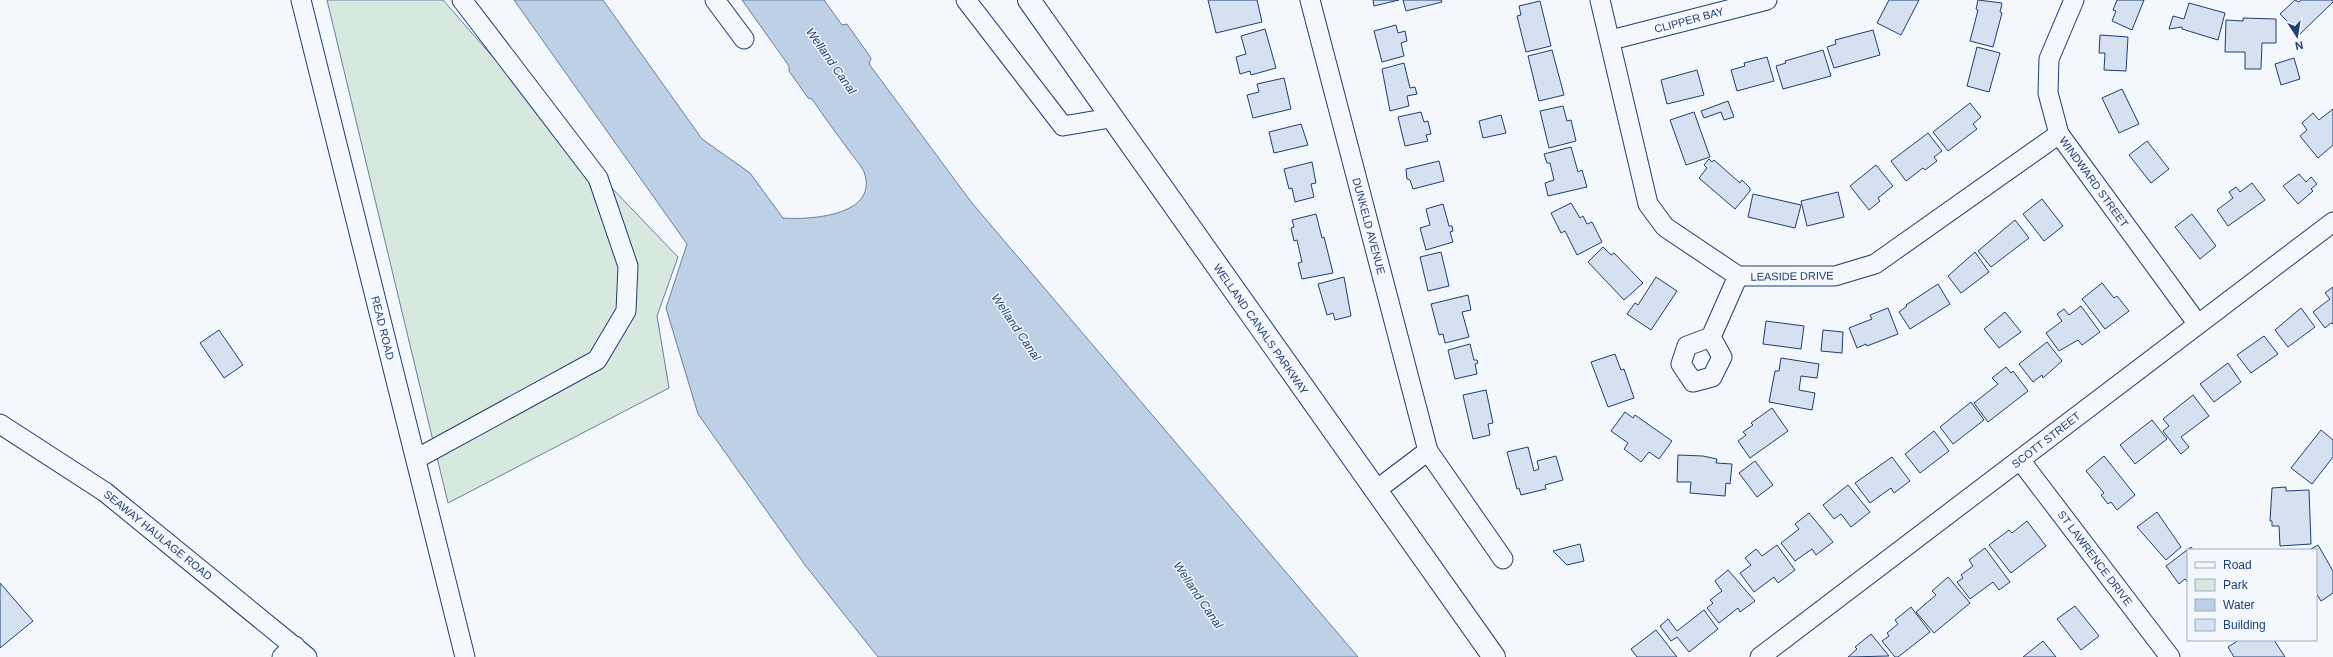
<svg xmlns="http://www.w3.org/2000/svg" width="2333" height="657" font-family="Arial,sans-serif">
<style>
.green{fill:#d7e8df;stroke:#687fa3}
.water{fill:#bed0e5;stroke:#687fa3}
.building{fill:#d5e0f0;stroke:#1d3f73}
.lines{fill:none;stroke-linecap:round;stroke-linejoin:round}
.minor-casing{stroke:#1d3f73;stroke-width:21}
.major-casing{stroke:#1d3f73;stroke-width:24}
.minor{stroke:#f4f7fb;stroke-width:19}
.major{stroke:#f4f7fb;stroke-width:22}
.labels{text-anchor:middle;stroke-width:3;stroke-linejoin:round;paint-order:stroke}
.street-label{font-size:11px;fill:#1d3f73;stroke:#f4f7fb}
.water-label{font-size:12px;font-style:italic;fill:#1d3f73;stroke:#f4f7fb}
</style>
<rect width="100%" height="100%" fill="#f4f7fb"/>
<path class="green" d="M 327,0 L 443,0 L 561,135 L 678,257 L 657,316 L 669,388 L 448,503 Z"/>
<path class="water" d="M 514,0 L 603,0 L 702,139 L 750,173 L 783,218 C 810,220 876,216 865,175 C 863,167 855,159 850,152 C 837,134 824,117 812,99 L 808,98 L 789,71 L 789,66 L 742,0 L 824,0 L 842,25 L 847,24 L 871,58 L 869,64 L 972,203 L 1358,657 L 878,657 L 805,565 L 698,414 L 666,308 L 687,244 Z"/>
<path class="building" d="M 1208,0 L 1257,0 L 1262,22 L 1216,33 Z
M 1373,0 L 1399,0 L 1374,6 Z
M 1403,0 L 1441,0 L 1442,2 L 1406,11 Z
M 1889,0 L 1919,0 L 1901,35 L 1877,23 Z
M 1978,0 L 2002,3 L 2000,12 L 2002,13 L 1993,47 L 1970,41 L 1978,10 L 1976,9 Z
M 2117,0 L 2144,0 L 2132,30 L 2112,21 L 2116,11 L 2113,10 Z
M 2295,0 L 2299,2 L 2301,0 L 2333,0 L 2333,2 L 2300,34 L 2280,14 Z
M 1540,1 L 1551,46 L 1526,52 L 1517,16 L 1521,15 L 1519,6 Z
M 2189,3 L 2225,13 L 2218,40 L 2182,29 L 2182,27 L 2169,29 L 2173,16 L 2184,19 Z
M 2243,18 L 2276,19 L 2276,43 L 2262,43 L 2261,69 L 2245,69 L 2245,52 L 2225,52 L 2226,20 L 2243,21 Z
M 1396,25 L 1398,33 L 1405,31 L 1407,41 L 1401,43 L 1404,56 L 1382,62 L 1374,31 Z
M 1265,29 L 1276,68 L 1251,75 L 1250,71 L 1240,74 L 1236,57 L 1246,54 L 1241,36 Z
M 1873,30 L 1880,55 L 1834,68 L 1827,47 L 1836,44 L 1835,40 Z
M 2100,35 L 2128,37 L 2126,71 L 2104,70 L 2105,53 L 2099,53 Z
M 1977,47 L 2000,53 L 1989,92 L 1967,86 Z
M 1552,50 L 1564,95 L 1539,101 L 1528,56 Z
M 1823,50 L 1831,76 L 1783,89 L 1776,66 L 1786,63 L 1785,61 Z
M 1767,57 L 1774,81 L 1737,91 L 1731,70 L 1745,66 L 1744,63 Z
M 2294,58 L 2300,79 L 2281,85 L 2275,64 Z
M 1404,63 L 1410,88 L 1415,87 L 1417,94 L 1407,96 L 1409,106 L 1390,111 L 1382,69 Z
M 1697,70 L 1704,95 L 1667,104 L 1661,80 Z
M 1284,78 L 1291,109 L 1253,118 L 1247,95 L 1259,92 L 1257,84 Z
M 2122,89 L 2139,124 L 2119,133 L 2102,98 Z
M 1728,101 L 1734,117 L 1724,120 L 1721,112 L 1704,118 L 1701,111 Z
M 1970,103 L 1981,117 L 1973,124 L 1977,129 L 1948,151 L 1933,132 Z
M 1563,106 L 1567,121 L 1571,120 L 1576,141 L 1549,148 L 1540,111 Z
M 2333,109 L 2333,145 L 2318,158 L 2300,136 L 2307,130 L 2302,123 L 2313,113 L 2319,120 Z
M 1421,112 L 1424,122 L 1428,121 L 1431,134 L 1426,135 L 1428,141 L 1405,146 L 1398,117 Z
M 1694,112 L 1710,157 L 1686,165 L 1670,120 Z
M 1501,115 L 1506,133 L 1483,138 L 1479,121 Z
M 1301,124 L 1308,145 L 1274,153 L 1269,132 Z
M 1928,133 L 1942,151 L 1934,157 L 1937,161 L 1925,170 L 1923,168 L 1906,181 L 1891,161 Z
M 2147,141 L 2169,169 L 2151,183 L 2129,155 Z
M 1571,147 L 1578,172 L 1582,170 L 1587,187 L 1548,196 L 1545,183 L 1554,180 L 1550,163 L 1547,163 L 1544,154 Z
M 1709,159 L 1712,162 L 1714,160 L 1740,183 L 1742,180 L 1750,188 L 1750,191 L 1735,209 L 1699,178 L 1707,168 L 1704,165 Z
M 1439,161 L 1444,181 L 1413,189 L 1410,180 L 1407,179 L 1406,169 Z
M 1312,162 L 1316,183 L 1311,184 L 1314,197 L 1295,202 L 1292,188 L 1289,189 L 1284,169 Z
M 1876,165 L 1893,186 L 1878,198 L 1880,201 L 1869,210 L 1850,186 Z
M 2299,174 L 2306,182 L 2311,177 L 2317,184 L 2311,189 L 2313,191 L 2298,204 L 2283,186 Z
M 2252,183 L 2265,200 L 2228,226 L 2217,210 L 2233,198 L 2229,192 L 2236,187 L 2240,192 Z
M 1838,192 L 1844,217 L 1807,226 L 1801,201 Z
M 1753,194 L 1801,205 L 1795,228 L 1748,217 Z
M 2042,199 L 2063,226 L 2044,241 L 2023,214 Z
M 1571,203 L 1580,218 L 1583,216 L 1587,224 L 1592,222 L 1602,242 L 1577,255 L 1565,231 L 1561,233 L 1551,213 Z
M 1443,204 L 1449,226 L 1452,226 L 1453,231 L 1450,232 L 1453,242 L 1426,250 L 1420,228 L 1430,225 L 1426,209 Z
M 1316,214 L 1322,238 L 1324,237 L 1333,273 L 1302,279 L 1298,263 L 1302,262 L 1297,240 L 1294,241 L 1291,228 L 1294,227 L 1292,220 Z
M 2192,214 L 2216,246 L 2200,259 L 2175,227 Z
M 2015,220 L 2029,238 L 1991,267 L 1978,251 Z
M 1603,247 L 1611,255 L 1614,253 L 1643,283 L 1624,300 L 1588,262 Z
M 1441,252 L 1449,286 L 1428,291 L 1420,257 Z
M 1975,252 L 1989,272 L 1961,293 L 1948,276 Z
M 1344,277 L 1351,316 L 1335,320 L 1333,313 L 1327,315 L 1318,284 Z
M 1656,277 L 1677,291 L 1651,330 L 1627,314 L 1635,303 L 1638,305 Z
M 2102,283 L 2114,298 L 2117,296 L 2129,311 L 2105,329 L 2082,299 Z
M 1938,284 L 1950,304 L 1910,329 L 1899,312 L 1907,306 L 1906,305 Z
M 2333,287 L 2333,324 L 2331,323 L 2325,328 L 2313,312 L 2330,299 L 2325,293 Z
M 1468,295 L 1471,310 L 1462,312 L 1469,337 L 1445,343 L 1443,334 L 1439,335 L 1431,304 Z
M 2081,306 L 2100,332 L 2082,345 L 2078,340 L 2059,351 L 2046,333 L 2062,321 L 2057,314 L 2064,309 L 2069,315 Z
M 1888,308 L 1898,334 L 1867,346 L 1866,344 L 1857,348 L 1849,328 L 1872,319 L 1870,315 Z
M 2301,308 L 2315,327 L 2288,347 L 2275,330 Z
M 2005,312 L 2021,332 L 1999,348 L 1984,329 Z
M 1766,321 L 1804,326 L 1801,349 L 1763,344 Z
M 219,330 L 243,365 L 224,378 L 200,343 Z
M 1823,330 L 1843,332 L 1842,353 L 1821,351 Z
M 2264,336 L 2278,354 L 2251,373 L 2237,355 Z
M 2047,342 L 2062,361 L 2043,378 L 2042,375 L 2033,382 L 2019,364 Z
M 1470,344 L 1474,360 L 1477,360 L 1478,363 L 1475,364 L 1477,374 L 1455,379 L 1448,350 Z
M 1615,354 L 1621,370 L 1624,369 L 1634,398 L 1608,407 L 1591,362 Z
M 1781,358 L 1819,364 L 1817,378 L 1801,376 L 1799,390 L 1815,393 L 1812,410 L 1769,402 L 1775,371 L 1779,371 Z
M 2228,363 L 2241,382 L 2214,402 L 2200,384 Z
M 2006,367 L 2011,373 L 2013,371 L 2028,391 L 1988,422 L 1974,403 L 1998,384 L 1992,378 Z
M 1486,390 L 1493,423 L 1488,424 L 1490,435 L 1473,439 L 1463,395 Z
M 2193,395 L 2209,416 L 2181,437 L 2189,447 L 2181,454 L 2163,431 L 2169,426 L 2163,419 Z
M 1971,402 L 1984,420 L 1953,444 L 1940,427 Z
M 1772,408 L 1788,431 L 1750,458 L 1738,441 L 1746,435 L 1743,432 L 1753,425 L 1751,423 Z
M 1625,412 L 1633,418 L 1635,415 L 1672,441 L 1659,459 L 1649,452 L 1641,462 L 1624,449 L 1628,443 L 1611,431 Z
M 2152,420 L 2167,439 L 2135,464 L 2120,445 Z
M 2321,430 L 2333,440 L 2333,457 L 2312,484 L 2291,468 Z
M 1934,431 L 1949,451 L 1920,473 L 1905,454 Z
M 1528,447 L 1534,471 L 1539,469 L 1537,461 L 1556,456 L 1563,480 L 1545,485 L 1546,489 L 1521,495 L 1519,488 L 1517,489 L 1507,452 Z
M 1678,455 L 1703,456 L 1717,459 L 1716,463 L 1732,464 L 1730,484 L 1726,483 L 1725,496 L 1690,493 L 1691,482 L 1677,482 Z
M 2104,456 L 2135,495 L 2117,510 L 2111,502 L 2108,504 L 2101,495 L 2104,493 L 2086,471 Z
M 1892,457 L 1910,481 L 1894,493 L 1891,488 L 1870,503 L 1855,483 Z
M 1755,461 L 1773,485 L 1757,497 L 1739,473 Z
M 1848,485 L 1870,512 L 1851,527 L 1841,514 L 1834,519 L 1823,505 Z
M 2286,487 L 2286,491 L 2309,490 L 2311,544 L 2280,546 L 2279,526 L 2272,526 L 2272,521 L 2270,521 L 2272,488 Z
M 2157,512 L 2181,547 L 2166,560 L 2137,527 Z
M 1809,513 L 1833,542 L 1816,555 L 1812,549 L 1795,561 L 1781,543 L 1799,529 L 1795,524 Z
M 2027,521 L 2046,546 L 2011,573 L 1989,545 L 2009,530 L 2012,533 Z
M 1580,544 L 1584,561 L 1567,565 L 1553,551 Z
M 1777,545 L 1795,570 L 1778,583 L 1774,577 L 1754,592 L 1740,573 L 1751,565 L 1745,558 L 1756,549 L 1762,556 Z
M 2318,545 L 2333,571 L 2333,593 L 2321,601 L 2316,593 L 2316,550 L 2309,550 Z
M 2191,547 L 2193,550 L 2188,550 L 2188,583 L 2185,579 L 2179,584 L 2166,566 Z
M 1985,548 L 2010,582 L 1999,590 L 1993,582 L 1970,599 L 1957,582 L 1963,578 L 1961,575 L 1973,566 L 1969,560 Z
M 1728,570 L 1755,601 L 1740,612 L 1738,608 L 1719,623 L 1707,608 L 1713,603 L 1710,600 L 1722,591 L 1715,581 Z
M 1948,577 L 1970,603 L 1934,633 L 1916,612 L 1936,595 L 1932,591 Z
M 0,583 L 33,621 L 0,648 Z
M 2075,606 L 2099,636 L 2081,650 L 2057,619 Z
M 1911,607 L 1930,632 L 1898,657 L 1895,657 L 1882,641 L 1889,636 L 1887,633 L 1898,624 L 1895,620 Z
M 1704,610 L 1718,629 L 1689,652 L 1677,637 L 1671,641 L 1660,626 L 1668,619 L 1677,631 Z
M 1656,630 L 1677,657 L 1637,657 L 1631,649 Z
M 1871,634 L 1889,656 L 1848,657 L 1857,649 L 1855,647 Z
M 2239,640 L 2274,640 L 2285,657 L 2234,657 L 2228,647 Z
M 2043,641 L 2056,657 L 2023,657 Z"/>
<g class="lines">
<defs>
<path id="minor" d="M 301,0 L 465,657
M 715,0 L 744,39
M 966,0 L 1063,126 L 1110,118
M 1310,0 L 1428,451 L 1503,559
M 1600,0 L 1648,204 L 1665,227 L 1738,276 L 1835,276 L 1875,264 L 2059,134
M 2074,0 L 2049,59 L 2048,93 L 2059,134 L 2197,323
M 1611,40 L 1767,0
M 1711,337 L 1687,346 L 1681,364 L 1693,382 L 1712,377 L 1722,357 L 1711,337 L 1738,276
M 0,424 L 105,492 L 307,657
M 416,459 L 597,360 L 626,311 L 628,266 L 598,178 L 462,0
M 2020,460 L 2170,657
M 1375,491 L 1428,451
M 282,657 L 295,646
M 1760,657 L 2333,222"/>
<path id="major" d="M 1029,0 L 1494,657"/>
</defs>
<use href="#minor" class="minor-casing"/>
<use href="#major" class="major-casing"/>
<use href="#minor" class="minor"/>
<use href="#major" class="major"/>
</g>
<g class="labels">
<g class="street-label">
<text transform="translate(1689 20) rotate(-15)" y="4">CLIPPER BAY</text>
<text transform="translate(2094 182) rotate(54)" y="4">WINDWARD STREET</text>
<text transform="translate(1369 226) rotate(75)" y="4">DUNKELD AVENUE</text>
<text transform="translate(1792 276) rotate(-1)" y="4">LEASIDE DRIVE</text>
<text transform="translate(383 328) rotate(76)" y="4">READ ROAD</text>
<text transform="translate(1261 329) rotate(55)" y="4">WELLAND CANALS PARKWAY</text>
<text transform="translate(2046 440) rotate(-38)" y="4">SCOTT STREET</text>
<text transform="translate(158 535) rotate(39)" y="4">SEAWAY HAULAGE ROAD</text>
<text transform="translate(2095 558) rotate(53)" y="4">ST LAWRENCE DRIVE</text>
</g>
<g class="water-label">
<text transform="translate(831 61) rotate(55)" y="4">Welland Canal</text>
<text transform="translate(1016 327) rotate(56)" y="4">Welland Canal</text>
<text transform="translate(1198 595) rotate(56)" y="4">Welland Canal</text>
</g>
</g>
<rect x="2187" y="549" width="130" height="92" fill="#f4f7fb" stroke="#9eadc5"/>
<rect x="2195" y="562" width="20" height="6" fill="#f4f7fb" stroke="#9eadc5"/>
<text x="2223" y="569" font-size="12" fill="#1d3f73">Road</text>
<rect x="2195" y="579" width="20" height="12" fill="#d7e8df" stroke="#9eadc5"/>
<text x="2223" y="589" font-size="12" fill="#1d3f73">Park</text>
<rect x="2195" y="599" width="20" height="12" fill="#bed0e5" stroke="#9eadc5"/>
<text x="2223" y="609" font-size="12" fill="#1d3f73">Water</text>
<rect x="2195" y="619" width="20" height="12" fill="#d5e0f0" stroke="#9eadc5"/>
<text x="2223" y="629" font-size="12" fill="#1d3f73">Building</text>
<g transform="translate(2297 36) rotate(168)" stroke="#f4f7fb" stroke-width="3" paint-order="stroke">
<path d="M0-3L7 15L0 10L-7 15Z" fill="#1d3f73"/>
<text y="-6" font-size="11" font-weight="bold" text-anchor="middle" fill="#1d3f73">N</text>
</g>
</svg>
